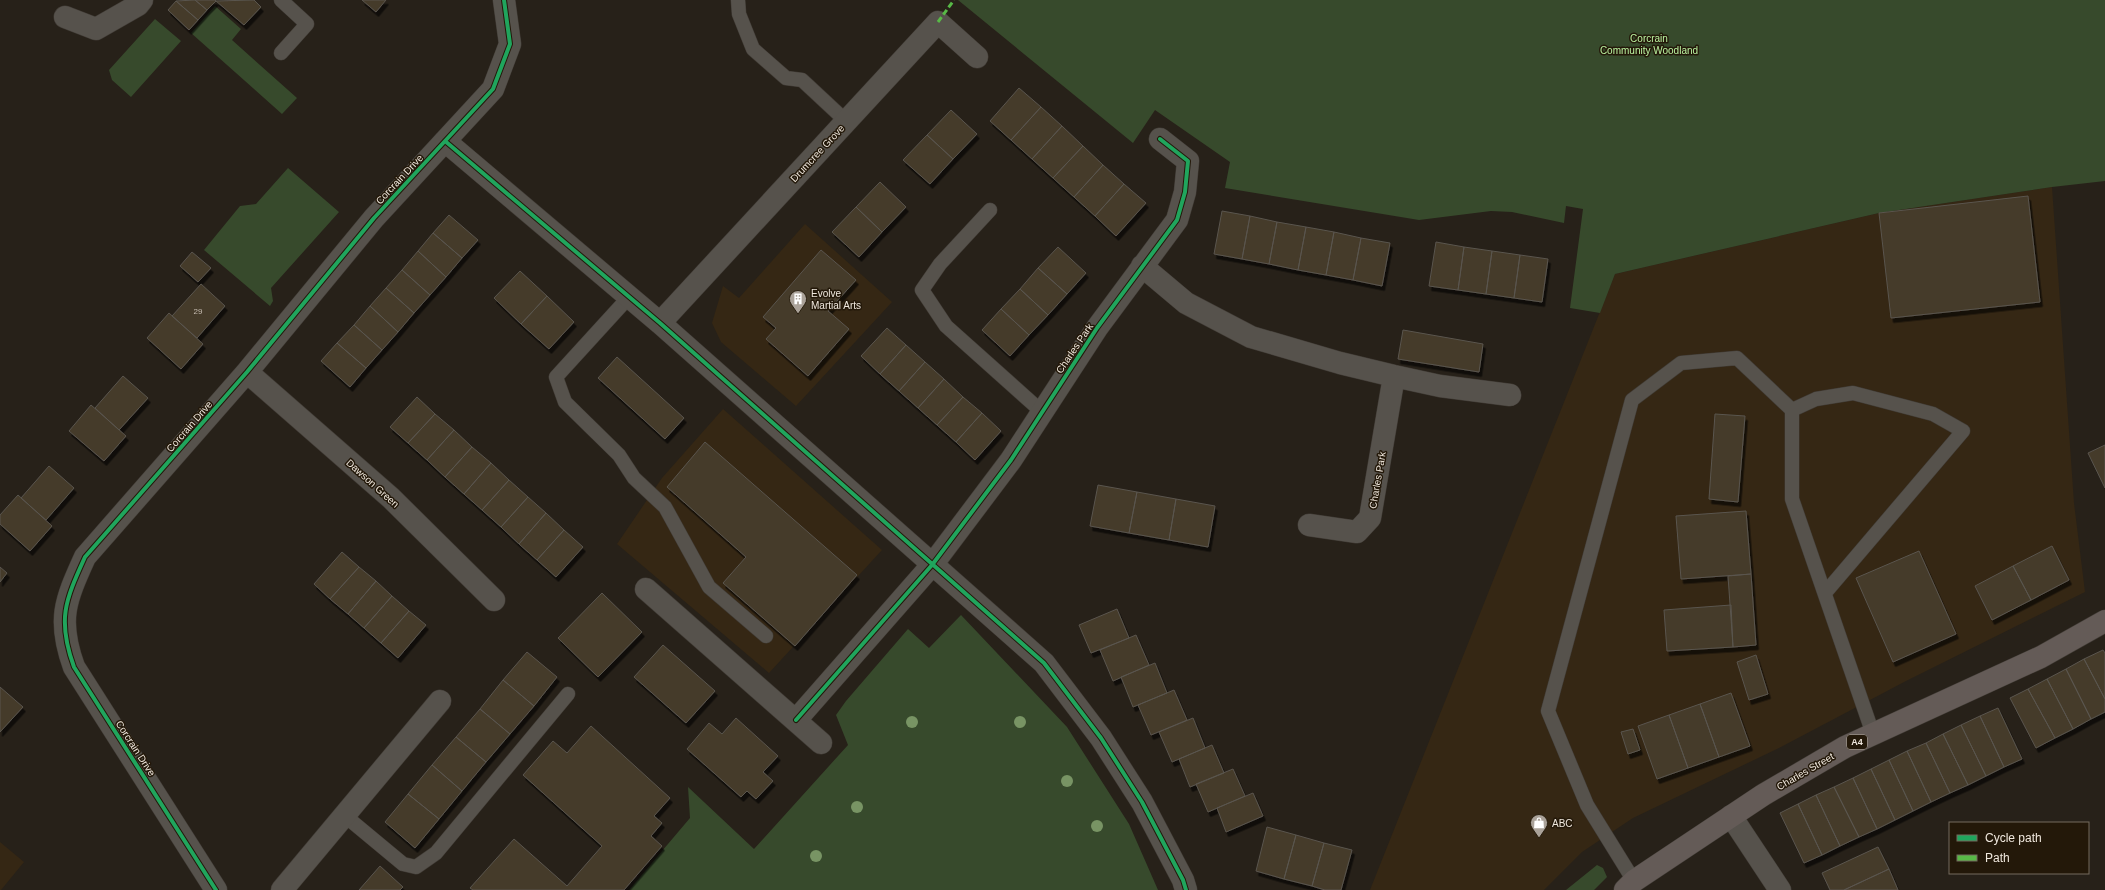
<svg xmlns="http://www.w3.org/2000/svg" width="2105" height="890" font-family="Arial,sans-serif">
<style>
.built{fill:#352714}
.green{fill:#374a2c}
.building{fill:#443a29;stroke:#5a554e;filter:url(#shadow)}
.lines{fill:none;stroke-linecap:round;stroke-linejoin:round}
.service-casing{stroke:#403b35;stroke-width:15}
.minor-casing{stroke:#403b35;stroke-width:23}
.primary-casing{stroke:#403b35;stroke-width:23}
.service{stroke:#56524c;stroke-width:14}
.minor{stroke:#56524c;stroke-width:22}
.primary{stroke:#645b57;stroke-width:22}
.quiet{stroke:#58b947;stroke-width:3;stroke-dasharray:6 3;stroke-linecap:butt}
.cycleway-casing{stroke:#231809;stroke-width:6}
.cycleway{stroke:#20a55d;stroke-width:4}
.tree{fill:#789464}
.labels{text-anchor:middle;stroke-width:3;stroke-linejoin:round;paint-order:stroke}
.number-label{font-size:8px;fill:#c5bcb1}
.shield{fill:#231809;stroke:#b2aa9e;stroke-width:1}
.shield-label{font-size:9px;font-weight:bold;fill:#f0e8de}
.park-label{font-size:10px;fill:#bbf3a1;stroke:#231809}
.street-label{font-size:10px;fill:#f0e8de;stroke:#231809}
.poi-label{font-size:10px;fill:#f0e8de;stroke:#231809;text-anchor:start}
</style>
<defs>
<filter id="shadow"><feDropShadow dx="2.5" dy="4.5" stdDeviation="0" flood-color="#0009"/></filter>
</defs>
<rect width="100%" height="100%" fill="#272119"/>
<path class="built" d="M 2052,187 L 2074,503 L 2085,592 L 1906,681 L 1779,748 L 1633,818 L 1582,852 L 1544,890 L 1370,890 L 1615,274 L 1879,213 Z
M 805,224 L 892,302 L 796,406 L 721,342 L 712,323 L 723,286 L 739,298 Z
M 723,409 L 882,550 L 769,673 L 617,544 L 662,478 Z
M 0,842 L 24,862 L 1,890 L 0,890 Z"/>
<path class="green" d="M 958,0 L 2105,0 L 2105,181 L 2052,187 L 1879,213 L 1615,274 L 1600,313 L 1570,308 L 1583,209 L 1566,206 L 1564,223 L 1512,212 L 1491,211 L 1419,220 L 1225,188 L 1230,162 L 1155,110 L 1133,143 Z
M 215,6 L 241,29 L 232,40 L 297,98 L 282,114 L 191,33 Z
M 155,19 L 181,41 L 131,97 L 112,80 L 109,70 Z
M 288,168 L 339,212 L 271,288 L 273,301 L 270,306 L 204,250 L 240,206 L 256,204 Z
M 961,615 L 1067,727 L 1129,824 L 1158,890 L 629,890 L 690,818 L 688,787 L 754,849 L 848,745 L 836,715 L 846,701 L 908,629 L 929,648 Z
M 1597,865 L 1603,868 L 1607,877 L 1594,890 L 1566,890 Z"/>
<path class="building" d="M 195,0 L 215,0 L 216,1 L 207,10 Z
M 195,0 L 207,10 L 198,20 L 176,1 Z
M 254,0 L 261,7 L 244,25 L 216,1 Z
M 362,0 L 386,0 L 376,12 Z
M 176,1 L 198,20 L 189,30 L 168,10 Z
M 1019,88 L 1041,107 L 1011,140 L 990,121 Z
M 1041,107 L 1062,126 L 1032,159 L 1011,140 Z
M 951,110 L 977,134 L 953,159 L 927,135 Z
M 1062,126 L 1083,146 L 1053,178 L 1032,159 Z
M 927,135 L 953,159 L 930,184 L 903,160 Z
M 1083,146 L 1103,165 L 1074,197 L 1053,178 Z
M 1103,165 L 1124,184 L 1095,216 L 1074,197 Z
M 880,182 L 906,207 L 882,232 L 856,207 Z
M 1124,184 L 1146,203 L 1116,236 L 1095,216 Z
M 2028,196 L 2040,302 L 1891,318 L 1879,213 Z
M 856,207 L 882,232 L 859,257 L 832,232 Z
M 1222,211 L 1250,216 L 1242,259 L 1214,254 Z
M 449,215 L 478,240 L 462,258 L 433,233 Z
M 1250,216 L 1277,222 L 1269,264 L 1242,259 Z
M 1277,222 L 1306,227 L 1298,270 L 1269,264 Z
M 1306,227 L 1334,232 L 1326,275 L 1298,270 Z
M 1334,232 L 1361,238 L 1353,280 L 1326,275 Z
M 433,233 L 462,258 L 446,277 L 418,251 Z
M 1361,238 L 1390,243 L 1382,286 L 1353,280 Z
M 1436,242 L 1464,247 L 1458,290 L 1429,286 Z
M 1058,247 L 1086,273 L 1067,294 L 1038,268 Z
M 1464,247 L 1492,251 L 1486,294 L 1458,290 Z
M 821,250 L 856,280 L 828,311 L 849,329 L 808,376 L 766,339 L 776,328 L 763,317 Z
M 418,251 L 446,277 L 430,295 L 402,270 Z
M 1492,251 L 1520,255 L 1514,298 L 1486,294 Z
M 192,252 L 211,268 L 198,282 L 180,266 Z
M 1520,255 L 1548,259 L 1542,302 L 1514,298 Z
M 1038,268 L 1067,294 L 1048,315 L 1020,289 Z
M 402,270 L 430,295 L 414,313 L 386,288 Z
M 520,271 L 547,296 L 521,324 L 494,298 Z
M 201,284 L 225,306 L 197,338 L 172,316 Z
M 386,288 L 414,313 L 398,332 L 370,306 Z
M 1020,289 L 1048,315 L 1029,335 L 1001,309 Z
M 547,296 L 574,322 L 549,349 L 521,324 Z
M 370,306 L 398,332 L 382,350 L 354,325 Z
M 1001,309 L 1029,335 L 1010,356 L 982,330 Z
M 169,313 L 203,344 L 181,369 L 147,338 Z
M 354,325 L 382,350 L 366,368 L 337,343 Z
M 887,328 L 906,345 L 880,374 L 861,356 Z
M 1403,330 L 1483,344 L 1479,372 L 1398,359 Z
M 337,343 L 366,368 L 350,387 L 321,361 Z
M 906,345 L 925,362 L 899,391 L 880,374 Z
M 617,357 L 684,418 L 665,439 L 598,378 Z
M 925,362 L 944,379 L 918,408 L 899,391 Z
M 123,376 L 148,398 L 119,430 L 95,408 Z
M 944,379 L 963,397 L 937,425 L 918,408 Z
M 417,397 L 435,414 L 408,443 L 390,427 Z
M 963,397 L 982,413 L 956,442 L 937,425 Z
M 91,405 L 126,436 L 104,461 L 69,431 Z
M 982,413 L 1001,431 L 975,460 L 956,442 Z
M 435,414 L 454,430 L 427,460 L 408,443 Z
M 1715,414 L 1745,416 L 1738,502 L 1709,499 Z
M 454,430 L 472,447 L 445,477 L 427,460 Z
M 705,442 L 857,575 L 795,646 L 723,583 L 746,557 L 667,487 Z
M 2105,445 L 2105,488 L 2088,453 Z
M 472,447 L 491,463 L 464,494 L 445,477 Z
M 491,463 L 509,480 L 482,510 L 464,494 Z
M 49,466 L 74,488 L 46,520 L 21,498 Z
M 509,480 L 528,497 L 501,527 L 482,510 Z
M 1098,485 L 1137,492 L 1129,533 L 1090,526 Z
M 1137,492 L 1176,499 L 1169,540 L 1129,533 Z
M 18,495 L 52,526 L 30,551 L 0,524 L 0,515 Z
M 528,497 L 546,513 L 519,544 L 501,527 Z
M 1176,499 L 1215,506 L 1208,547 L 1169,540 Z
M 1746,511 L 1751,574 L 1681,579 L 1676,516 Z
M 546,513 L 564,530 L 537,560 L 519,544 Z
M 564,530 L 583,547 L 556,577 L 537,560 Z
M 2052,546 L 2069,580 L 2031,600 L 2013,566 Z
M 1919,551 L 1956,634 L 1893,662 L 1856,578 Z
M 342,552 L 359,567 L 330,599 L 314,584 Z
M 2013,566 L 2031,600 L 1992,620 L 1975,586 Z
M 0,567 L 7,573 L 0,582 Z
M 359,567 L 376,581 L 348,614 L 330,599 Z
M 1751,574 L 1756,645 L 1733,647 L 1728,576 Z
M 376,581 L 392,596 L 364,628 L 348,614 Z
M 602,593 L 642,632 L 598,677 L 558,638 Z
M 392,596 L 409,611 L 381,643 L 364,628 Z
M 1731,605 L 1733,647 L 1667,651 L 1664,610 Z
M 1117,609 L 1129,638 L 1091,653 L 1079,625 Z
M 409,611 L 426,625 L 398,658 L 381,643 Z
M 1136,635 L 1149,665 L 1113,681 L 1100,650 Z
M 663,645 L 715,691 L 686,723 L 634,677 Z
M 2103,650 L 2105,653 L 2105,699 L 2084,659 Z
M 527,652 L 557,677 L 534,706 L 503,680 Z
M 1756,655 L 1768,694 L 1749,700 L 1737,662 Z
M 2084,659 L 2105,699 L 2105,712 L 2091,719 L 2066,669 Z
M 1155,663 L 1167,693 L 1133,707 L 1121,677 Z
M 2066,669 L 2091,719 L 2073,729 L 2047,679 Z
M 2047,679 L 2073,729 L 2055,738 L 2028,689 Z
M 503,680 L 534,706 L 510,734 L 480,709 Z
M 0,687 L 23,707 L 0,732 Z
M 2028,689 L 2055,738 L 2036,748 L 2010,698 Z
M 1174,690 L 1187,720 L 1151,735 L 1138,705 Z
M 1731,693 L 1750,746 L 1719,757 L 1700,704 Z
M 1700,704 L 1719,757 L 1688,768 L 1669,715 Z
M 1998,708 L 2022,759 L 2004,767 L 1980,716 Z
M 480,709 L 510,734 L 486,762 L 456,737 Z
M 1669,715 L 1688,768 L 1657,779 L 1638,726 Z
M 1980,716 L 2004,767 L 1986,776 L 1961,725 Z
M 736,718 L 778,756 L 763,772 L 773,781 L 756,799 L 747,791 L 741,797 L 687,749 L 709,723 L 722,734 Z
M 1193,718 L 1205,748 L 1172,762 L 1159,732 Z
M 1961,725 L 1986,776 L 1968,785 L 1943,734 Z
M 591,726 L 670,798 L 654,816 L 662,823 L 651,836 L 662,846 L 624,890 L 473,890 L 470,888 L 514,839 L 567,886 L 602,846 L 523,775 L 553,741 L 567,753 Z
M 1633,729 L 1640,750 L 1628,754 L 1621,732 Z
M 1943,734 L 1968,785 L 1950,793 L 1926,743 Z
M 456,737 L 486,762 L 462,791 L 432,765 Z
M 1926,743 L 1950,793 L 1931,802 L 1907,751 Z
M 1212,745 L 1224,773 L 1190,787 L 1179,759 Z
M 1907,751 L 1931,802 L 1913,811 L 1889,760 Z
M 1889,760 L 1913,811 L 1895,820 L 1871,769 Z
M 432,765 L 462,791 L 439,819 L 408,794 Z
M 1233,769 L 1245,796 L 1208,812 L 1196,784 Z
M 1871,769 L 1895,820 L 1877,829 L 1853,778 Z
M 1853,778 L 1877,829 L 1859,837 L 1834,787 Z
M 1834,787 L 1859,837 L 1840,846 L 1816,795 Z
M 1253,793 L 1263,816 L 1226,832 L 1217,808 Z
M 408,794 L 439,819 L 415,848 L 385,822 Z
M 1816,795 L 1840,846 L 1822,855 L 1798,804 Z
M 1798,804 L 1822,855 L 1804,863 L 1780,813 Z
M 1267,827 L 1296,835 L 1284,879 L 1256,871 Z
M 1296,835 L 1324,843 L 1312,886 L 1284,879 Z
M 1324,843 L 1352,850 L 1341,890 L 1325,890 L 1312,886 Z
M 1878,847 L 1889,869 L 1844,890 L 1830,890 L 1822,873 Z
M 380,866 L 403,887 L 400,890 L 359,890 Z
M 1889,869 L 1898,890 L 1844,890 Z"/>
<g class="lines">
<defs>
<path id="service" d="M 281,0 L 307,24 L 281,53
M 738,0 L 739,14 L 753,49 L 786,78 L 802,80 L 846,121
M 990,210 L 940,264 L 922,290 L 946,326 L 1041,411
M 629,297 L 556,377 L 565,402 L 619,455 L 634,478 L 665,507 L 709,587 L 766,636
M 1825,593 L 1963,431 L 1933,414 L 1853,393 L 1816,399 L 1792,410 L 1792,499 L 1873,734
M 344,815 L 403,864 L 416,867 L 436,853 L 568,694
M 1634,881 L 1587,805 L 1548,711 L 1632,400 L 1681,363 L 1737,358 L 1792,410"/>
<path id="minor" d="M 65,17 L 96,29 L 138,5 L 142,0
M 445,141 L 660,323 L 1044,663 L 1101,738 L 1142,802 L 1183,880 L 1186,890
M 1142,266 L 1186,303 L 1251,337 L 1340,363 L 1394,376 L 1440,386 L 1510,395
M 660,323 L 938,22 L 977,57
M 247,372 L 391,498 L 494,600
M 1309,525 L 1357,532 L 1370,518 L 1394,376
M 646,589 L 821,743
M 796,720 L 932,565 L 1011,460 L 1097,328 L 1177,220 L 1185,192 L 1188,161 L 1160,139
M 1731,816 L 1780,890
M 216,890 L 74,667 C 57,620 65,601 85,557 L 247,372 L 374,218 L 493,89 L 510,44 L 504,0
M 282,890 L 440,701"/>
<path id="primary" d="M 1625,890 L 1634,881 L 1763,795 L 1845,747 L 2041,657 L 2105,621"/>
</defs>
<use href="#service" class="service-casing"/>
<use href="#minor" class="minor-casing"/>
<use href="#primary" class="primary-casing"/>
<use href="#service" class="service"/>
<use href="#minor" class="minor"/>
<use href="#primary" class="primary"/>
<path class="quiet" d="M 938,22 L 954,0"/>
<defs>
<path id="cycleway" d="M 445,141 L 660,323 L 1044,663 L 1101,738 L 1142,802 L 1183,880 L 1186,890
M 796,720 L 932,565 L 1011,460 L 1097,328 L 1177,220 L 1185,192 L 1188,161 L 1160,139
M 216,890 L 74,667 C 57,620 65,601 85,557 L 247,372 L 374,218 L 493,89 L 510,44 L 504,0"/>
</defs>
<use href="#cycleway" class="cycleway-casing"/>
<use href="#cycleway" class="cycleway"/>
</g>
<g class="tree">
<circle cx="912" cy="722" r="6"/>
<circle cx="1020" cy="722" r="6"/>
<circle cx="1067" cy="781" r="6"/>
<circle cx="857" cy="807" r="6"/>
<circle cx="1097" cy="826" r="6"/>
<circle cx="816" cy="856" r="6"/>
</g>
<defs>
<symbol id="building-pin" viewBox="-11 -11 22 30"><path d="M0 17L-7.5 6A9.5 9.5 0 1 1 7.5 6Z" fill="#aaa299" stroke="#231809"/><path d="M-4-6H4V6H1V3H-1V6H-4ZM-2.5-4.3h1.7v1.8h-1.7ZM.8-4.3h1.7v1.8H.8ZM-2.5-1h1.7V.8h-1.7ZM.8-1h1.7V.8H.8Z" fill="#fff"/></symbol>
<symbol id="shop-pin" viewBox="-11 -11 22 30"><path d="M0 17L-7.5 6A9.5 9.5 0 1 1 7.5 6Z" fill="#aaa299" stroke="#231809"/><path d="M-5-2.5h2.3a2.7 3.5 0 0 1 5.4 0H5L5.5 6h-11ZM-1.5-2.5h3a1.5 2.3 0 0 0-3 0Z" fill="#fff"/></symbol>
</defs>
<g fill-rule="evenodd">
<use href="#building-pin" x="788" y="289" width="20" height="27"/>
<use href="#shop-pin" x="1529" y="813" width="20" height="27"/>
</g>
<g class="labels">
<g class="number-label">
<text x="198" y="314">29</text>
</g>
<rect class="shield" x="1847" y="735" width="20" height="14" rx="3"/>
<g class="shield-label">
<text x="1857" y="745">A4</text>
</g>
<g class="park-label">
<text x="1649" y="42">Corcrain<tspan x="1649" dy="12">Community Woodland</tspan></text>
</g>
<g class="street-label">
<text transform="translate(817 153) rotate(-47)" y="4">Drumcree Grove</text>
<text transform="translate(399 179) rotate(-47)" y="4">Corcrain Drive</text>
<text transform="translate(1074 348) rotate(-56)" y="4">Charles Park</text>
<text transform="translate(189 426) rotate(-49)" y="4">Corcrain Drive</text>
<text transform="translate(1377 480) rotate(-80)" y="4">Charles Park</text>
<text transform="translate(373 483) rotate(42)" y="4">Dawson Green</text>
<text transform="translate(136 748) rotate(57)" y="4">Corcrain Drive</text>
<text transform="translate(1805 771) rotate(-30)" y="4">Charles Street</text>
</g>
<g class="poi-label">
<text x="811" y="297">Evolve<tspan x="811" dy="12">Martial Arts</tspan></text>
<text x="1552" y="827">ABC</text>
</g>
</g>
<rect x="1949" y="822" width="140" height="52" fill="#231809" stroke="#756b5e"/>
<rect x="1957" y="835" width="20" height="6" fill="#20a55d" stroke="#756b5e"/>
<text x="1985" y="842" font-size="12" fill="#f0e8de">Cycle path</text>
<rect x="1957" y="855" width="20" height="6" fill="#58b947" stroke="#756b5e"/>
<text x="1985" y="862" font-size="12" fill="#f0e8de">Path</text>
</svg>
